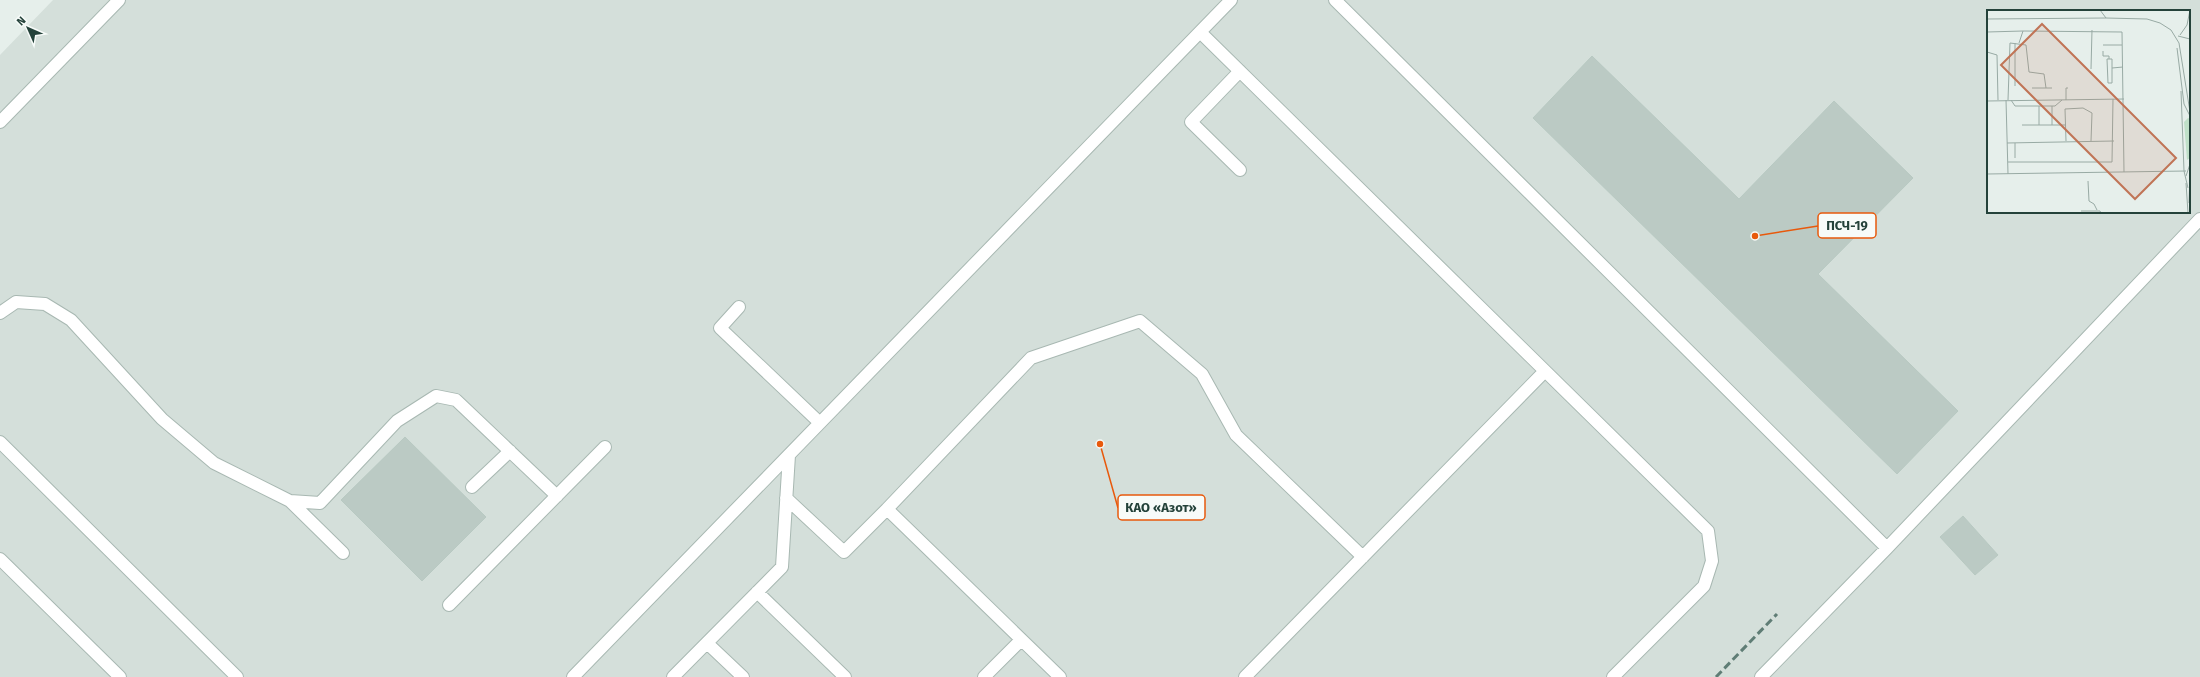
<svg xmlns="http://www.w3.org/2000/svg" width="2200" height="677" font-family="'Fira Sans',sans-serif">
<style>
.built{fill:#d4dfda;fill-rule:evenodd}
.building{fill:#bbcac4;stroke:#b8c9c2}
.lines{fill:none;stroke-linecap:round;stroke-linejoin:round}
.service-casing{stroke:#a8b8b2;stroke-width:14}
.service{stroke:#fff;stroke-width:12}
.rail{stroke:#5f7d75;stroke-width:3;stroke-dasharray:8 4;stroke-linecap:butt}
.inset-road{fill:none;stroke:#98aaa4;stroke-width:1}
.view{fill:#c07456;fill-opacity:0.15;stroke:#c07456;stroke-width:2}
.inset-edge{fill:none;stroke:#24423a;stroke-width:2}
.leader{fill:none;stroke:#e8590c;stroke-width:1.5}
.callout-dot{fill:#e8590c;stroke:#f7fbf9;stroke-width:1.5}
.callout{fill:#f7fbf9;stroke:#e8590c;stroke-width:1.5}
.callout-label{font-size:13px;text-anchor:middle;font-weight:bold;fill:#24423a}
</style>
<rect width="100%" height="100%" fill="#e6efeb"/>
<path class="built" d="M 53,0 L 2200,0 L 2200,677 L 0,677 L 0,55 ZM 1988,11 L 2189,11 L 2189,212 L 1988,212 Z"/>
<path class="building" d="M 1592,56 L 1739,199 L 1834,101 L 1913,178 L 1818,274 L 1958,411 L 1897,474 L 1533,118 Z
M 405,437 L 486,517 L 422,581 L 341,500 Z
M 1963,516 L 1998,555 L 1975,575 L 1940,537 Z"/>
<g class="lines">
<defs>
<path id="service" d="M 1335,0 L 1887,548
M 1200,32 L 1708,531 L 1712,561 L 1704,586 L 1613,677
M 0,122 L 119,0
M 1240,170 L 1191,122 L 1240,71
M 739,307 L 720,328 L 820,423
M 0,313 L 16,302 L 45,304 L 71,320 L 162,419 L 214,463 L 290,501 L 320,503 L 397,421 L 436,396 L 456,400 L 557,496
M 0,442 L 237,677
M 472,487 L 510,451
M 786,498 L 844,552 L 887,509
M 290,501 L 343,553
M 0,559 L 120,677
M 757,592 L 845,677
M 449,605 L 605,447
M 707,643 L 743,677
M 573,677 L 1231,0
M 673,677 L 782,567 L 789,455
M 984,677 L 1021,640
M 1060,677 L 887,509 L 1031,358 L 1140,321 L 1202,374 L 1236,435 L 1363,557
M 1245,677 L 1545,371
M 1761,677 L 1887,548 L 2200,219"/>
</defs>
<use href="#service" class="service-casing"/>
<use href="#service" class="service"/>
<path class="rail" d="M 1716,677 L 1777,614"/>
</g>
<g transform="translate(1987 10)">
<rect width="203" height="203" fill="#e6efeb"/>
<path d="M 201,108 L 203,109 L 203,148 L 200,150 L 197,112 Z" fill="#bfe0c8"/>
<path class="inset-road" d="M 113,0 L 119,8 L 160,9 L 173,13 L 184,20 L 192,33 L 203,102M 0,9 L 119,8M 0,22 L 36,21M 193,25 L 200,15 L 203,0M 191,26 L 203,29M 28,33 L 28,76M 32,33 L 36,21 L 135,22 L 137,162M 116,35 L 135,35M 190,38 L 197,94 L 203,106M 116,41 L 116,46 L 122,46 L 122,49M 0,42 L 10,45 L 11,90M 125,58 L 125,73 L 121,73 L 120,49 L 125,49 L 125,58 L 136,57M 104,59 L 105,20M 45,78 L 65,78M 194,81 L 197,161 L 201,178M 19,90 L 21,164M 21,90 L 23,33 L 39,35 L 42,62 L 57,64 L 59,78M 24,90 L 28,96 L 68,96 L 75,90M 79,90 L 79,78 L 81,78M 0,91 L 137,89M 52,96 L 52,115M 65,96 L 65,115M 35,115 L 78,115M 79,131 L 78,99 L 96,98 L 105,103 L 104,131M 20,133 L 127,131M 28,133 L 28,148M 21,152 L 125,152 L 126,89M 0,164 L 199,161M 199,166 L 203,154M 101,171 L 102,191 L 107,194 L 110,200M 199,173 L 201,203M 202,193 L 203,164M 94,201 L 113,201 L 114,203"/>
<path class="view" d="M 55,14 L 189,148 L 148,189 L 14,55 Z"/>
<rect width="203" height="203" class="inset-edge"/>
</g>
<path class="leader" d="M1755 236L1818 226M1100 444L1118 508"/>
<g class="callout-dot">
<circle cx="1755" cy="236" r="4"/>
<circle cx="1100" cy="444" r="4"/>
</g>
<g class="callout">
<rect x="1818" y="213" width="58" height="25" rx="4"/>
<rect x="1118" y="495" width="87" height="25" rx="4"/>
</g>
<g class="callout-label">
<text x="1847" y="230">ПСЧ-19</text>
<text x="1161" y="512">КАО «Азот»</text>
</g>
<g transform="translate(28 28) rotate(315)" stroke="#f7fbf9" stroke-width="3" paint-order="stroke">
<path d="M0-3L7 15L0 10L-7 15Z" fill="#24423a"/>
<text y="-6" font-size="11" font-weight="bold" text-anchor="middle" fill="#24423a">N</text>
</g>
</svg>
